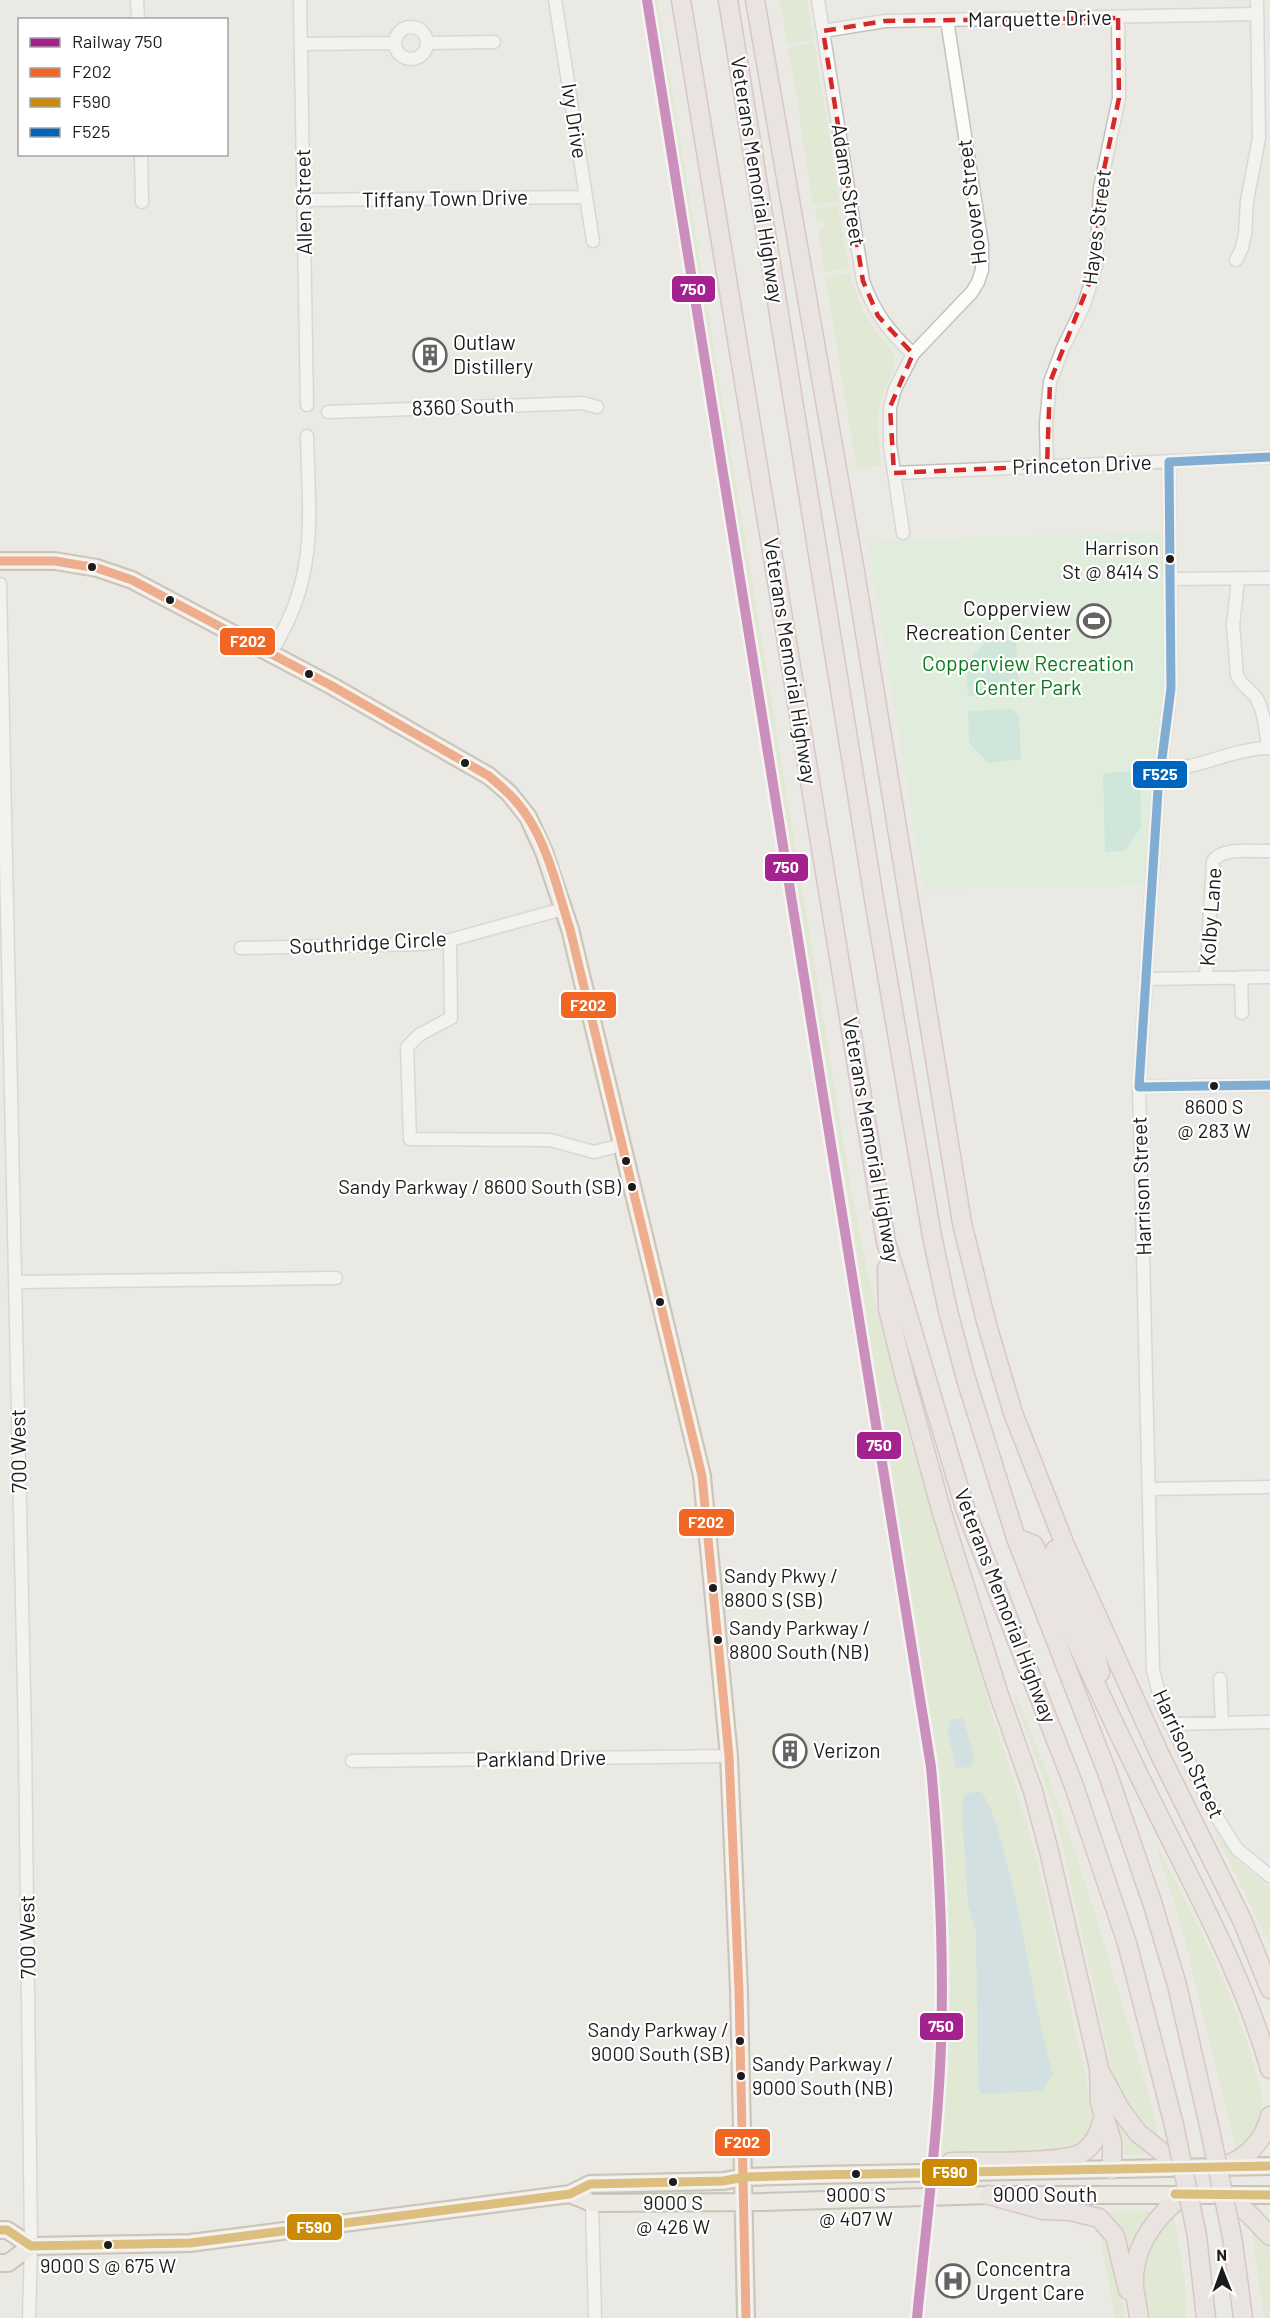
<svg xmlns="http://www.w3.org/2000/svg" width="1270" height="2318" font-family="Barlow,sans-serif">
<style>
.grass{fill:#d5e9c2}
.park{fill:#d2f2d3}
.pitch{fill:#afe3d0}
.water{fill:#b7d4de}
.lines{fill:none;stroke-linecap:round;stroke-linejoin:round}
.minor-casing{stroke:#c3c2c0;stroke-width:15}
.major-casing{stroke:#a19881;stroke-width:20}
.highway-casing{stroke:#c09da4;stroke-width:21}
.minor{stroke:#fcfcfb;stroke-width:12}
.major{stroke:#f0ece3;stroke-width:16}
.highway{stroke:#e9ddde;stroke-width:18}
.highway-bridge-casing{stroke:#c09da4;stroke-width:21;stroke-linecap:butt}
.highway-bridge{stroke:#e9ddde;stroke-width:18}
.bus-1-casing{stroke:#fff;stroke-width:14}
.bus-2-casing{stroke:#fff;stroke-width:14}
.bus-3-casing{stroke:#fff;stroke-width:14}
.bus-1{stroke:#f26522;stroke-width:9}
.bus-2{stroke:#cb8a06;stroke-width:9}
.bus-3{stroke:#0065bd;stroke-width:9}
.rail-1-casing{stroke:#fff;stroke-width:15}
.rail-1{stroke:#a4228e;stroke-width:10}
.marked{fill:none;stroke:#d62828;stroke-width:4.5;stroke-dasharray:12 8;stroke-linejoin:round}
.bus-dot{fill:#1c1c1c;stroke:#fff;stroke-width:2}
.labels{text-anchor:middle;stroke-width:4.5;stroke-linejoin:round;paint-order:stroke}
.bus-label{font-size:20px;fill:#1c1c1c;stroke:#fff}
.street-label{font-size:21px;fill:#1c1c1c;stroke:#fff}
.poi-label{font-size:21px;fill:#1c1c1c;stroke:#fff;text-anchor:start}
.park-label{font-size:21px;fill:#0b791b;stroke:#fff}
.line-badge{stroke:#fff;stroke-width:2}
.badge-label{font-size:16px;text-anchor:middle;font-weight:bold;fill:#fff}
</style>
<rect width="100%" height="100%" fill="#ebe9e4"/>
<path class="grass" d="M 652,0 L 657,0 L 852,1194 L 867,1269 L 912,1449 L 973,1642 L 984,1689 L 1027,1824 L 1044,1888 L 1093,2111 L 1094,2120 L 1088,2140 L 1075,2147 L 1019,2154 L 935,2155 L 944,2022 L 945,1930 L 942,1861 L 933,1752 L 923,1673 L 904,1561 L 887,1437 L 876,1385 L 848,1195 L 824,1060 Z
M 780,0 L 807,0 L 814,40 L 787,44 Z
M 814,43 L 840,201 L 813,205 L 800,122 L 799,106 L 787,47 Z
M 838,205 L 849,268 L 825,272 L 818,229 L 826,227 L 825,221 L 817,222 L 815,209 Z
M 851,273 C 854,294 863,314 876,331 C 881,338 890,345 893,353 C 899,368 885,386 881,401 C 875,423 880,443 881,465 L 857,470 L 825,277 Z
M 1015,1694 C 1054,1782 1085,1878 1112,1970 C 1129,2027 1147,2084 1160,2142 C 1138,2124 1127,2109 1115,2083 L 1057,1821 C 1045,1779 1027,1738 1013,1696 Z
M 1213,1829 L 1237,1860 L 1270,1887 L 1270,1944 Z
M 1159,1849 C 1193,1916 1229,1982 1251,2055 C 1256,2073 1263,2090 1262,2109 C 1261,2127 1249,2140 1237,2152 L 1182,1928 L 1157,1850 Z
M 1110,2107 L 1130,2137 L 1151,2155 L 1120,2155 Z
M 1152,2211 L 1154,2212 L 1129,2263 L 1102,2212 Z
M 1174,2216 L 1186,2290 L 1187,2318 L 1148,2318 C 1140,2278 1140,2244 1174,2216 Z
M 1251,2228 L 1270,2249 L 1270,2318 L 1264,2318 Z
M 1099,2229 L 1107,2233 L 1117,2272 L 1125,2318 L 1115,2318 Z"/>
<path class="park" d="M 1165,531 L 1163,588 L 1165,685 L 1154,764 L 1146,885 L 924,889 L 868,542 Z"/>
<path class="pitch" d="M 1016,640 L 1019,689 L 1013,695 L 968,696 L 966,663 L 986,642 Z
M 1013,709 L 1019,715 L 1021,759 L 988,763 L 969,743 L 968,711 Z
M 1140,771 L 1141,827 L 1125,851 L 1105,852 L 1103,773 Z"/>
<path class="water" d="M 963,1718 L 974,1756 L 971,1767 L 956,1768 L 948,1735 L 950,1720 Z
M 981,1791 C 995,1812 999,1835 1006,1859 C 1025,1930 1033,2004 1053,2074 L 1042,2091 L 981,2094 L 978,2088 L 976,1933 L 968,1905 L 962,1813 L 964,1794 Z"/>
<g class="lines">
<defs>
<path id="minor" d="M 137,0 L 138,20
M 300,0 L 307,405
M 555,0 L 593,241
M 818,0 L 863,281 C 874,312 889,332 913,354
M395 43a16 16 0 1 1 32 0a16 16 0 1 1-32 0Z
M 823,31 L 885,21 L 1257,14
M 427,43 L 494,42
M 301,44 L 395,43
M 141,154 L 142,202
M 305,200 L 586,197
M 1236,260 L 1242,248 L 1245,234 L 1247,201 L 1259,138 L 1257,0
M 328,412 L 583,403 L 597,407
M 1169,462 L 1171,688 L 1158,790 L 1139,1087 L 1153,1670 L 1162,1706 L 1213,1811 L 1237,1849 L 1270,1876
M 1047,466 L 1046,424 L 1050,382 L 1063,348 L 1084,305 L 1096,266 L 1100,188 L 1119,98 L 1118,18
M 894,473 L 1270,457
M 903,533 L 890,445 L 890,407 L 895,389 L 913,354 L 972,292 L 978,282 L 982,270 L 982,245 L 947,20
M 1171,579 L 1270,578
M 1238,579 L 1233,625 L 1237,675 C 1241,687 1253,690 1258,701 C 1265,715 1266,733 1268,748
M 0,584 L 25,1739 L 31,2246 L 29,2318
M 271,653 C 281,636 291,617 297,598 C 315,546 308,490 307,436
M 1160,769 C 1200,770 1232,748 1270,748
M 450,940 L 451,1018 L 419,1035 L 407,1047 L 410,1139 L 550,1140 L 594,1152 L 622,1145
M 241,948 L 424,944 L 450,940 L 563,909
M 1241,977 L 1242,1013
M 1206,978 L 1213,861 C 1223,846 1254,852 1270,851
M 1145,979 L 1270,977
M 1139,1087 L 1270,1085
M 16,1282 L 336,1278
M 1149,1489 L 1270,1487
M 1220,1679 L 1222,1723
M 1170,1724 L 1270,1722
M 352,1761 L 729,1756
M 592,2203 L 595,2318"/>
<path id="major" d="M 0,561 L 55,561 L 97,568 L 132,580 L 332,686 L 489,776 L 509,793 L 528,817 L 544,852 L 570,929 L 702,1476 L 729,1756 L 739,1991 L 746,2318
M 570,2194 L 592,2203 L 763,2202 L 989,2195 L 1270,2195
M 0,2230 L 7,2230 L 31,2246 L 190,2243 L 570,2194 L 590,2184 L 723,2181 L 745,2177 L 815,2175 L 1270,2166
M 0,2263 L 8,2263 L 31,2246"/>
<path id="highway" d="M 681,0 L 886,1242 L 965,1508 L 1074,1786 L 1127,1943 L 1174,2125
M 728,0 L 876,911 L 932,1236 L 948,1311 L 966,1379 L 1016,1538 L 1107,1772 L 1152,1902 L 1177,1985 L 1210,2130
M 755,0 L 854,566 L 962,1223 L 987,1325 L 1013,1413 L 1065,1545 L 1160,1755 L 1242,1920 L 1270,1989
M 887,1268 L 888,1309 L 905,1378 L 942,1513 L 998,1692 L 1033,1791 L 1049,1851 L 1099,2068 L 1100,2102 L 1112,2142 L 1112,2169
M 1016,1538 L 1034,1545 C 1072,1635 1113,1723 1156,1810 C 1198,1895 1244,1978 1270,2069
M 1055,1550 L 1073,1603 L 1096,1655 L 1100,1673
M 1102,2075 L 1120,2109 L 1138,2133 L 1192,2176
M 945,2172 L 951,2162 C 977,2161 1067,2165 1085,2151 C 1097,2141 1100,2129 1104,2115
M 1215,2191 L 1248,2213 L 1270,2236
M 989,2195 L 1043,2210 L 1070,2211 L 1099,2218 L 1115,2236 L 1128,2290
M 1197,2236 L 1206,2318
M 1233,2242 L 1243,2318
M 1139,2318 C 1138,2308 1135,2297 1134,2286 C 1131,2230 1180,2194 1223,2167 C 1228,2164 1234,2162 1239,2159 C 1255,2150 1266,2133 1270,2116"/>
</defs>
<use href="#minor" class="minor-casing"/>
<use href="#major" class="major-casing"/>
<use href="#highway" class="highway-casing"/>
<use href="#minor" class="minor"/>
<use href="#major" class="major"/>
<use href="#highway" class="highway"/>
<defs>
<path id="highway-bridge" d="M 1174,2125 L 1197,2236
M 1210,2130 L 1233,2242"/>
</defs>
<use href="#highway-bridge" class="highway-bridge-casing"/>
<use href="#highway-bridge" class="highway-bridge"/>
<defs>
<path id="bus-1" d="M 0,561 L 55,561 L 97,568 L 132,580 L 332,686 L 489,776 C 503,788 517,800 527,816 C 549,849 558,892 570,929 L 702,1476 L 729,1756 L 739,1991 L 746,2318"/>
<path id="bus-2" d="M 1175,2194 L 1270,2195
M 0,2230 L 7,2230 L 31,2246 L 190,2243 L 570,2194 L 590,2184 L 723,2181 L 745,2177 L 815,2175 L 1270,2166"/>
<path id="bus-3" d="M 1169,462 L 1270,457
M 1139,1087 L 1158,790 L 1171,688 L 1169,462
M 1139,1087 L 1270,1085"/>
</defs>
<use href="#bus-1" class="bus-1-casing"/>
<use href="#bus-2" class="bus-2-casing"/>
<use href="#bus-3" class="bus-3-casing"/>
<use href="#bus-1" class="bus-1"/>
<use href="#bus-2" class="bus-2"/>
<use href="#bus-3" class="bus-3"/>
<defs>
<path id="rail-1" d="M 647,0 L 931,1767 C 940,1867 945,1968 940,2068 C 936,2151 925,2235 917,2318"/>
</defs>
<use href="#rail-1" class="rail-1-casing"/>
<use href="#rail-1" class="rail-1"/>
</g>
<path d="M0 0H1270V2318H0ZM 1118,18 L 1119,98 L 1100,188 L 1096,266 L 1050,382 L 1047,466 L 894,473 L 890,407 L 913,354 L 878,316 L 863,281 L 823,31 L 885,21 Z" fill="#ebe9e4" fill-opacity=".55" fill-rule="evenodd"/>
<path class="marked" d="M 1118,18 L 1119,98 L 1100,188 L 1096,266 L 1050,382 L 1047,466 L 894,473 L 890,407 L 913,354 L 878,316 L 863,281 L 823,31 L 885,21 Z"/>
<defs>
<symbol id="building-ring" viewBox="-11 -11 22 22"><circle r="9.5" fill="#fff" stroke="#646462" stroke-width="1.5"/><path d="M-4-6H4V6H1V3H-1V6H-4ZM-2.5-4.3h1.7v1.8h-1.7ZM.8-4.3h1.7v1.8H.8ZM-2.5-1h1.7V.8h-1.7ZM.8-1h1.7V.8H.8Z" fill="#646462"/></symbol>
<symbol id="stadium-ring" viewBox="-11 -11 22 22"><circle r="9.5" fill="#fff" stroke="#646462" stroke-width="1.5"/><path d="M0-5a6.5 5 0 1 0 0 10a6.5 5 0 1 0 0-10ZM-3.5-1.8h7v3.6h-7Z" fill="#646462"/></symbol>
<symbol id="hospital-ring" viewBox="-11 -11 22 22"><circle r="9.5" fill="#fff" stroke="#646462" stroke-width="1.5"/><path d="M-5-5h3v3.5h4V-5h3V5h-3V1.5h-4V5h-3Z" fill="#646462"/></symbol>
</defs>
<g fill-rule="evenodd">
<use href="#building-ring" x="411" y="336" width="38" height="38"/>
<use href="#stadium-ring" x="1075" y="602" width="38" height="38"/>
<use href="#building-ring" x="771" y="1732" width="38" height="38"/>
<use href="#hospital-ring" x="934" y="2262" width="38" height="38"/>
</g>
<g class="bus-dot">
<circle cx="1170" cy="559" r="5"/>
<circle cx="92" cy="567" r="5"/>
<circle cx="170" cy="600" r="5"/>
<circle cx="309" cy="674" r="5"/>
<circle cx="465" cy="763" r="5"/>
<circle cx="1214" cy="1086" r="5"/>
<circle cx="626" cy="1161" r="5"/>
<circle cx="632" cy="1187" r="5"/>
<circle cx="660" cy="1302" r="5"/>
<circle cx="713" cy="1588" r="5"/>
<circle cx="718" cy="1640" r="5"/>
<circle cx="740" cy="2041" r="5"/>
<circle cx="741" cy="2076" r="5"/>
<circle cx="856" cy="2174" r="5"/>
<circle cx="673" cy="2182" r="5"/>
<circle cx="108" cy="2245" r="5"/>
</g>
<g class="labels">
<g class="bus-label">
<text x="1159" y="555" text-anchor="end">Harrison<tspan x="1159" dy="24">St @ 8414 S</tspan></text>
<text x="1214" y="1114">8600 S<tspan x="1214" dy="24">@ 283 W</tspan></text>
<text x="621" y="1194" text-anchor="end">Sandy Parkway / 8600 South (SB)</text>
<text x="724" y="1583" text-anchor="start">Sandy Pkwy /<tspan x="724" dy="24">8800 S (SB)</tspan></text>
<text x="729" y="1635" text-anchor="start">Sandy Parkway /<tspan x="729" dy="24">8800 South (NB)</tspan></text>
<text x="729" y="2037" text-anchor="end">Sandy Parkway /<tspan x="729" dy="24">9000 South (SB)</tspan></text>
<text x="752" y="2071" text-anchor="start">Sandy Parkway /<tspan x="752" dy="24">9000 South (NB)</tspan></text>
<text x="856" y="2202">9000 S<tspan x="856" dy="24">@ 407 W</tspan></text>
<text x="673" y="2210">9000 S<tspan x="673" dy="24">@ 426 W</tspan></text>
<text x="108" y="2273">9000 S @ 675 W</text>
</g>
<g class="street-label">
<text transform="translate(1040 19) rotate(-1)" y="7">Marquette Drive</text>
<text transform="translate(574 121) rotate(81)" y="7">Ivy Drive</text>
<text transform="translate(757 180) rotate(81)" y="7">Veterans Memorial Highway</text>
<text transform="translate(848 185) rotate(81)" y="7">Adams Street</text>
<text transform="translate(445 199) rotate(-1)" y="7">Tiffany Town Drive</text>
<text transform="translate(304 202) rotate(-91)" y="7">Allen Street</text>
<text transform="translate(972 202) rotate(-97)" y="7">Hoover Street</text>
<text transform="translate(1097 227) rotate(-83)" y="7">Hayes Street</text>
<text transform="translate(463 407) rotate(-2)" y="7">8360 South</text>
<text transform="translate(1082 465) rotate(-2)" y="7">Princeton Drive</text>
<text transform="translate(790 661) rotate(81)" y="7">Veterans Memorial Highway</text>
<text transform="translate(1211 917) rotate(-86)" y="7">Kolby Lane</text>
<text transform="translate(368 943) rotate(-3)" y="7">Southridge Circle</text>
<text transform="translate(871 1140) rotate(80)" y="7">Veterans Memorial Highway</text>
<text transform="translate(1142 1186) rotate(-92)" y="7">Harrison Street</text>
<text transform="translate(19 1451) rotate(-91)" y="7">700 West</text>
<text transform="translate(1005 1606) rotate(69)" y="7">Veterans Memorial Highway</text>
<text transform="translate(1188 1754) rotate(65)" y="7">Harrison Street</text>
<text transform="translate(541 1759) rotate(-1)" y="7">Parkland Drive</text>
<text transform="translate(28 1937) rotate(-91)" y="7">700 West</text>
<text x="1045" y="2202">9000 South</text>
</g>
<g class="poi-label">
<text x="453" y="350">Outlaw<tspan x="453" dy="24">Distillery</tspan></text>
<text x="1071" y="616" text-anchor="end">Copperview<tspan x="1071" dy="24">Recreation Center</tspan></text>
<text x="813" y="1758">Verizon</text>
<text x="976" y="2276">Concentra<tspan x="976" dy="24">Urgent Care</tspan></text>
</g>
<g class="park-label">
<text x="1028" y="671">Copperview Recreation<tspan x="1028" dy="24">Center Park</tspan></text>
</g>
</g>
<g class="line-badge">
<rect x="671" y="275" width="45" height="28" rx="6" fill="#a4228e"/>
<rect x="219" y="627" width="57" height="29" rx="6" fill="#f26522"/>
<rect x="1132" y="760" width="56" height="29" rx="6" fill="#0065bd"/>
<rect x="764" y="853" width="45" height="29" rx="6" fill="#a4228e"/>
<rect x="560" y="991" width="57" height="28" rx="6" fill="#f26522"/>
<rect x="856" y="1431" width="46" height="29" rx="6" fill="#a4228e"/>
<rect x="678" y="1508" width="57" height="29" rx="6" fill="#f26522"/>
<rect x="919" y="2012" width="45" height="29" rx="6" fill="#a4228e"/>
<rect x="714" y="2128" width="57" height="29" rx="6" fill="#f26522"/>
<rect x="921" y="2158" width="57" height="29" rx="6" fill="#cb8a06"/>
<rect x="286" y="2213" width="57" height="28" rx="6" fill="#cb8a06"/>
</g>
<g class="badge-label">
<text x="693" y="295">750</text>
<text x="248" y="647">F202</text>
<text x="1160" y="780">F525</text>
<text x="786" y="873">750</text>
<text x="588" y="1011">F202</text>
<text x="879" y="1451">750</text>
<text x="706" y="1528">F202</text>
<text x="941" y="2032">750</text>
<text x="742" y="2148">F202</text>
<text x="950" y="2178">F590</text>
<text x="314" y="2233">F590</text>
</g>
<rect x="18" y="18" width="210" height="138" fill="#ffffff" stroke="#a4a4a4" stroke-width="1.5"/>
<rect x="30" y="38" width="30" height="9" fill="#a4228e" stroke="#a4a4a4" stroke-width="1.5"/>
<text x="72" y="48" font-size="18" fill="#1c1c1c">Railway 750</text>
<rect x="30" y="68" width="30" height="9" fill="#f26522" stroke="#a4a4a4" stroke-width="1.5"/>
<text x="72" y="78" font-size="18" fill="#1c1c1c">F202</text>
<rect x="30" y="98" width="30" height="9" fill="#cb8a06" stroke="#a4a4a4" stroke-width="1.5"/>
<text x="72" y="108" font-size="18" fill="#1c1c1c">F590</text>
<rect x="30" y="128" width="30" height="9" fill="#0065bd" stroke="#a4a4a4" stroke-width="1.5"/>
<text x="72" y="138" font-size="18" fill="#1c1c1c">F525</text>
<g transform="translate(1222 2270) rotate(359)" stroke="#ffffff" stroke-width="4.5" paint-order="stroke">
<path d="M0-4.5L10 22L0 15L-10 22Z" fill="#1c1c1c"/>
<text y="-9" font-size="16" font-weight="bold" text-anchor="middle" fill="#1c1c1c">N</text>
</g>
</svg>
